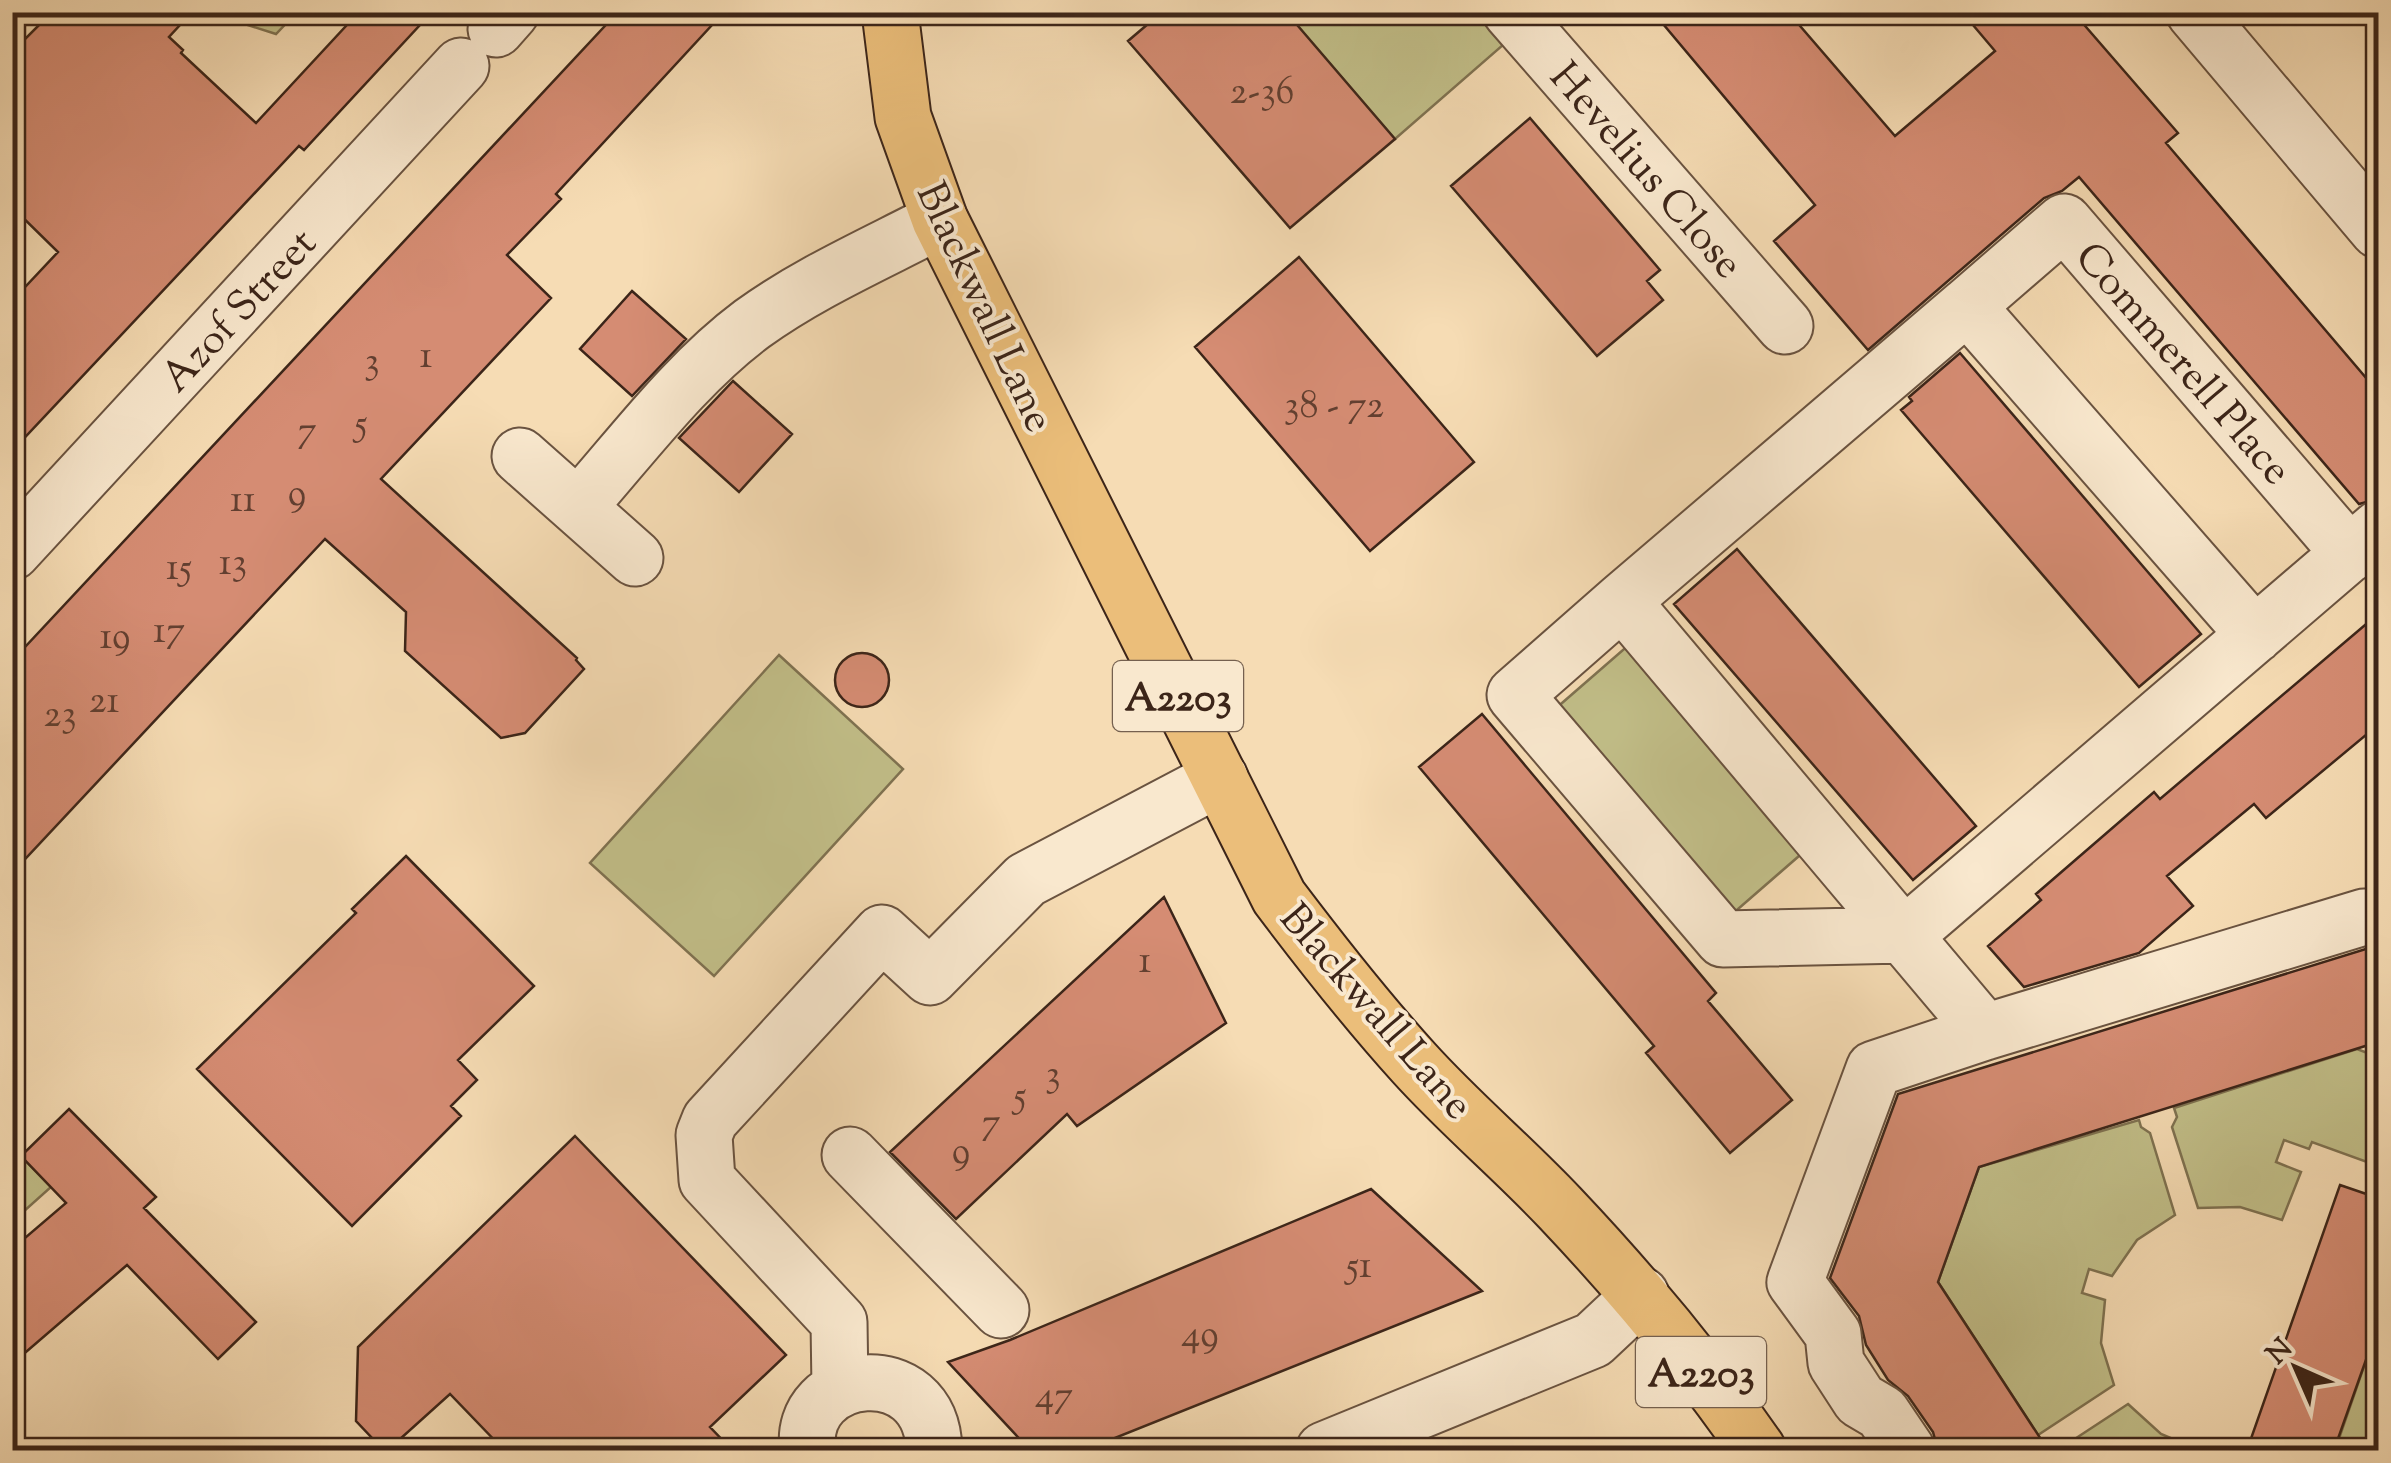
<svg xmlns="http://www.w3.org/2000/svg" width="2391" height="1463" font-family="'Sorts Mill Goudy',serif">
<style>
.green{fill:#c2bf89;stroke:#7f7251;stroke-width:2.5}
.building{fill:#d58c73;stroke:#3c2519;stroke-width:2.5}
.lines{fill:none;stroke-linecap:round;stroke-linejoin:round}
.minor-casing{stroke:#6a5340;stroke-width:59}
.major-casing{stroke:#3c2519;stroke-width:59}
.minor{stroke:#f9e8ce;stroke-width:55}
.major{stroke:#ebbe7a;stroke-width:55}
.labels{text-anchor:middle;stroke-width:8;stroke-linejoin:round;paint-order:stroke}
.number-label{font-size:38px;fill:#623f30}
.shield{fill:#f9e8ce;stroke:#75604f;stroke-width:2.5}
.shield-label{font-size:40px;font-weight:bold;fill:#3c2519}
.street-label{font-size:42px;fill:#3c2519;stroke:#f9e8ce}
</style>
<rect width="100%" height="100%" fill="#f6dcb4"/>
<filter id="stains"><feTurbulence type="fractalNoise" baseFrequency=".002" numOctaves="4"/><feColorMatrix values="0 0 0 0 .2 0 0 0 0 .09 0 0 0 0 .02 0 0 0 .5 -.17"/></filter>
<radialGradient id="worn" r=".72"><stop offset=".6" stop-color="#630" stop-opacity="0"/><stop offset="1" stop-color="#630" stop-opacity=".3"/></radialGradient>
<path class="green" d="M 229,13 L 230,12 L 296,13 L 276,34 L 232,20 Z
M 1286,13 L 1475,13 L 1503,45 L 1395,139 Z
M 1631,643 L 1807,849 L 1730,916 L 1554,710 Z
M 779,655 L 903,769 L 714,976 L 590,863 Z
M 2357,1049 L 2378,1057 L 2378,1166 L 2312,1142 L 2309,1149 L 2284,1140 L 2276,1162 L 2301,1172 L 2282,1220 L 2240,1207 L 2198,1208 L 2172,1127 L 2177,1117 L 2174,1108 Z
M 2139,1120 L 2141,1127 L 2150,1133 L 2175,1215 L 2137,1240 L 2112,1276 L 2089,1269 L 2082,1293 L 2105,1300 L 2101,1343 L 2114,1385 L 2038,1435 L 1938,1282 L 1979,1167 Z
M 12,1147 L 51,1187 L 13,1221 L 12,1221 Z
M 2378,1326 L 2378,1450 L 2335,1450 Z
M 2128,1404 L 2161,1434 L 2199,1450 L 2058,1450 Z"/>
<path class="building" d="M 52,12 L 192,12 L 169,37 L 183,50 L 181,53 L 256,123 L 359,12 L 432,12 L 304,150 L 299,146 L 12,451 L 12,301 L 58,252 L 12,207 L 12,52 Z
M 618,12 L 724,12 L 556,194 L 561,199 L 507,255 L 551,298 L 381,479 L 577,658 L 576,660 L 584,669 L 525,733 L 501,738 L 405,651 L 406,612 L 325,539 L 12,873 L 12,661 Z
M 1162,12 L 1286,12 L 1395,139 L 1290,228 L 1128,41 Z
M 1653,12 L 1788,12 L 1895,136 L 1995,51 L 1962,12 L 2073,12 L 2178,133 L 2166,143 L 2378,392 L 2378,499 L 2359,504 L 2079,177 L 2062,191 L 2044,198 L 1868,350 L 1774,241 L 1815,205 Z
M 1530,118 L 1660,270 L 1647,281 L 1663,300 L 1597,356 L 1451,186 Z
M 1299,257 L 1474,462 L 1370,551 L 1195,347 Z
M 632,291 L 686,339 L 632,396 L 580,349 Z
M 1960,353 L 2201,634 L 2139,687 L 1901,410 L 1912,401 L 1909,397 Z
M 733,381 L 792,434 L 739,492 L 679,438 Z
M 1737,549 L 1976,826 L 1913,880 L 1674,604 Z
M 2378,614 L 2378,725 L 2266,818 L 2254,804 L 2167,876 L 2193,906 L 2139,953 L 2024,987 L 1988,946 L 2041,900 L 2036,894 L 2154,792 L 2160,799 Z
M835 680a27 27 0 1 1 54 0a27 27 0 1 1-54 0Z
M 1482,714 L 1716,993 L 1708,1001 L 1792,1100 L 1730,1153 L 1646,1053 L 1654,1046 L 1419,767 Z
M 406,856 L 534,986 L 458,1060 L 477,1080 L 451,1106 L 461,1116 L 352,1226 L 197,1069 L 356,913 L 352,909 Z
M 1164,897 L 1226,1023 L 1077,1126 L 1067,1114 L 956,1219 L 890,1152 Z
M 2369,948 L 2378,948 L 2378,1042 L 1979,1167 L 1938,1282 L 2048,1450 L 1938,1450 L 1933,1432 L 1908,1396 L 1888,1380 L 1866,1345 L 1859,1316 L 1830,1278 L 1898,1094 Z
M 69,1109 L 156,1197 L 144,1208 L 256,1322 L 218,1359 L 127,1265 L 12,1364 L 12,1249 L 66,1203 L 21,1156 Z
M 575,1136 L 786,1355 L 710,1427 L 732,1450 L 504,1450 L 450,1394 L 399,1440 L 374,1440 L 356,1421 L 358,1347 Z
M 2340,1185 L 2378,1198 L 2378,1326 L 2334,1450 L 2247,1450 Z
M 1371,1189 L 1482,1291 L 1085,1450 L 1030,1450 L 948,1362 L 1010,1340 Z"/>
<g class="lines">
<defs>
<path id="minor" d="M 1511,12 L 1785,326
M 2194,12 L 2378,230
M 496,29 L 511,12
M 520,456 L 635,558
M 578,507 C 633,445 685,374 752,324 C 810,282 877,253 940,220
M 12,552 L 461,66
M 1622,601 L 1967,306
M 2255,635 L 1967,306 L 2064,222 L 2350,554
M 1985,1032 L 1622,601 L 1515,695 L 1723,939 L 1905,935 L 2378,529
M 850,1155 L 1001,1310
M 840,1388 L 839,1322 L 707,1180 L 704,1135 L 710,1120 L 882,933 L 930,977 L 1026,880 L 1220,778
M 808,1450 C 796,1369 932,1352 934,1450
M 1324,1450 L 1593,1340 L 1641,1295
M 1907,1450 L 1882,1413 L 1860,1400 L 1836,1363 L 1833,1334 L 1795,1282 L 1874,1069 L 1985,1032 L 2364,917 L 2378,917"/>
<path id="major" d="M 890,12 L 903,117 L 940,220 L 1279,897 C 1322,954 1366,1010 1414,1063 C 1460,1114 1513,1158 1560,1208 C 1632,1284 1699,1364 1758,1450"/>
</defs>
<use href="#minor" class="minor-casing"/>
<use href="#major" class="major-casing"/>
<use href="#minor" class="minor"/>
<use href="#major" class="major"/>
</g>
<g class="labels">
<g class="number-label">
<text x="1262" y="103">2-36</text>
<text x="426" y="367">1</text>
<text x="372" y="373">3</text>
<text x="1334" y="417">38 - 72</text>
<text x="361" y="435">5</text>
<text x="307" y="442">7</text>
<text x="297" y="505">9</text>
<text x="243" y="511">11</text>
<text x="233" y="574">13</text>
<text x="179" y="579">15</text>
<text x="169" y="642">17</text>
<text x="115" y="648">19</text>
<text x="104" y="712">21</text>
<text x="60" y="726">23</text>
<text x="1145" y="972">1</text>
<text x="1053" y="1086">3</text>
<text x="1020" y="1107">5</text>
<text x="991" y="1134">7</text>
<text x="961" y="1163">9</text>
<text x="1359" y="1277">51</text>
<text x="1200" y="1346">49</text>
<text x="1054" y="1407">47</text>
</g>
<g class="shield">
<rect x="1113" y="661" width="130" height="70" rx="8"/>
<rect x="1636" y="1337" width="130" height="70" rx="8"/>
</g>
<g class="shield-label">
<text x="1178" y="710">A2203</text>
<text x="1701" y="1386">A2203</text>
</g>
<g class="street-label">
<text transform="translate(1648 169) rotate(49)" y="15">Hevelius Close</text>
<text transform="translate(987 306) rotate(65)" y="15">Blackwall Lane</text>
<text transform="translate(237 309) rotate(-47)" y="15">Azof Street</text>
<text transform="translate(2185 362) rotate(49)" y="15">Commerell Place</text>
<text transform="translate(1378 1010) rotate(49)" y="15">Blackwall Lane</text>
</g>
</g>
<rect width="2391" height="1463" fill="none" stroke="#f6dcb4" stroke-width="50"/>
<rect x="15" y="15" width="2361" height="1433" fill="none" stroke="#3c2519" stroke-width="5"/>
<rect x="25" y="25" width="2341" height="1413" fill="none" stroke="#3c2519" stroke-width="2.5"/>
<g transform="translate(2296 1368) rotate(315)" stroke="#f9e8ce" stroke-width="8" paint-order="stroke">
<path d="M0-8L18 38L0 25L-18 38Z" fill="#3c2519"/>
<text y="-15" font-size="28" font-weight="bold" text-anchor="middle" fill="#3c2519">N</text>
</g>
<rect width="100%" height="100%" filter="url(#stains)"/>
<rect width="100%" height="100%" fill="url(#worn)"/>
</svg>
